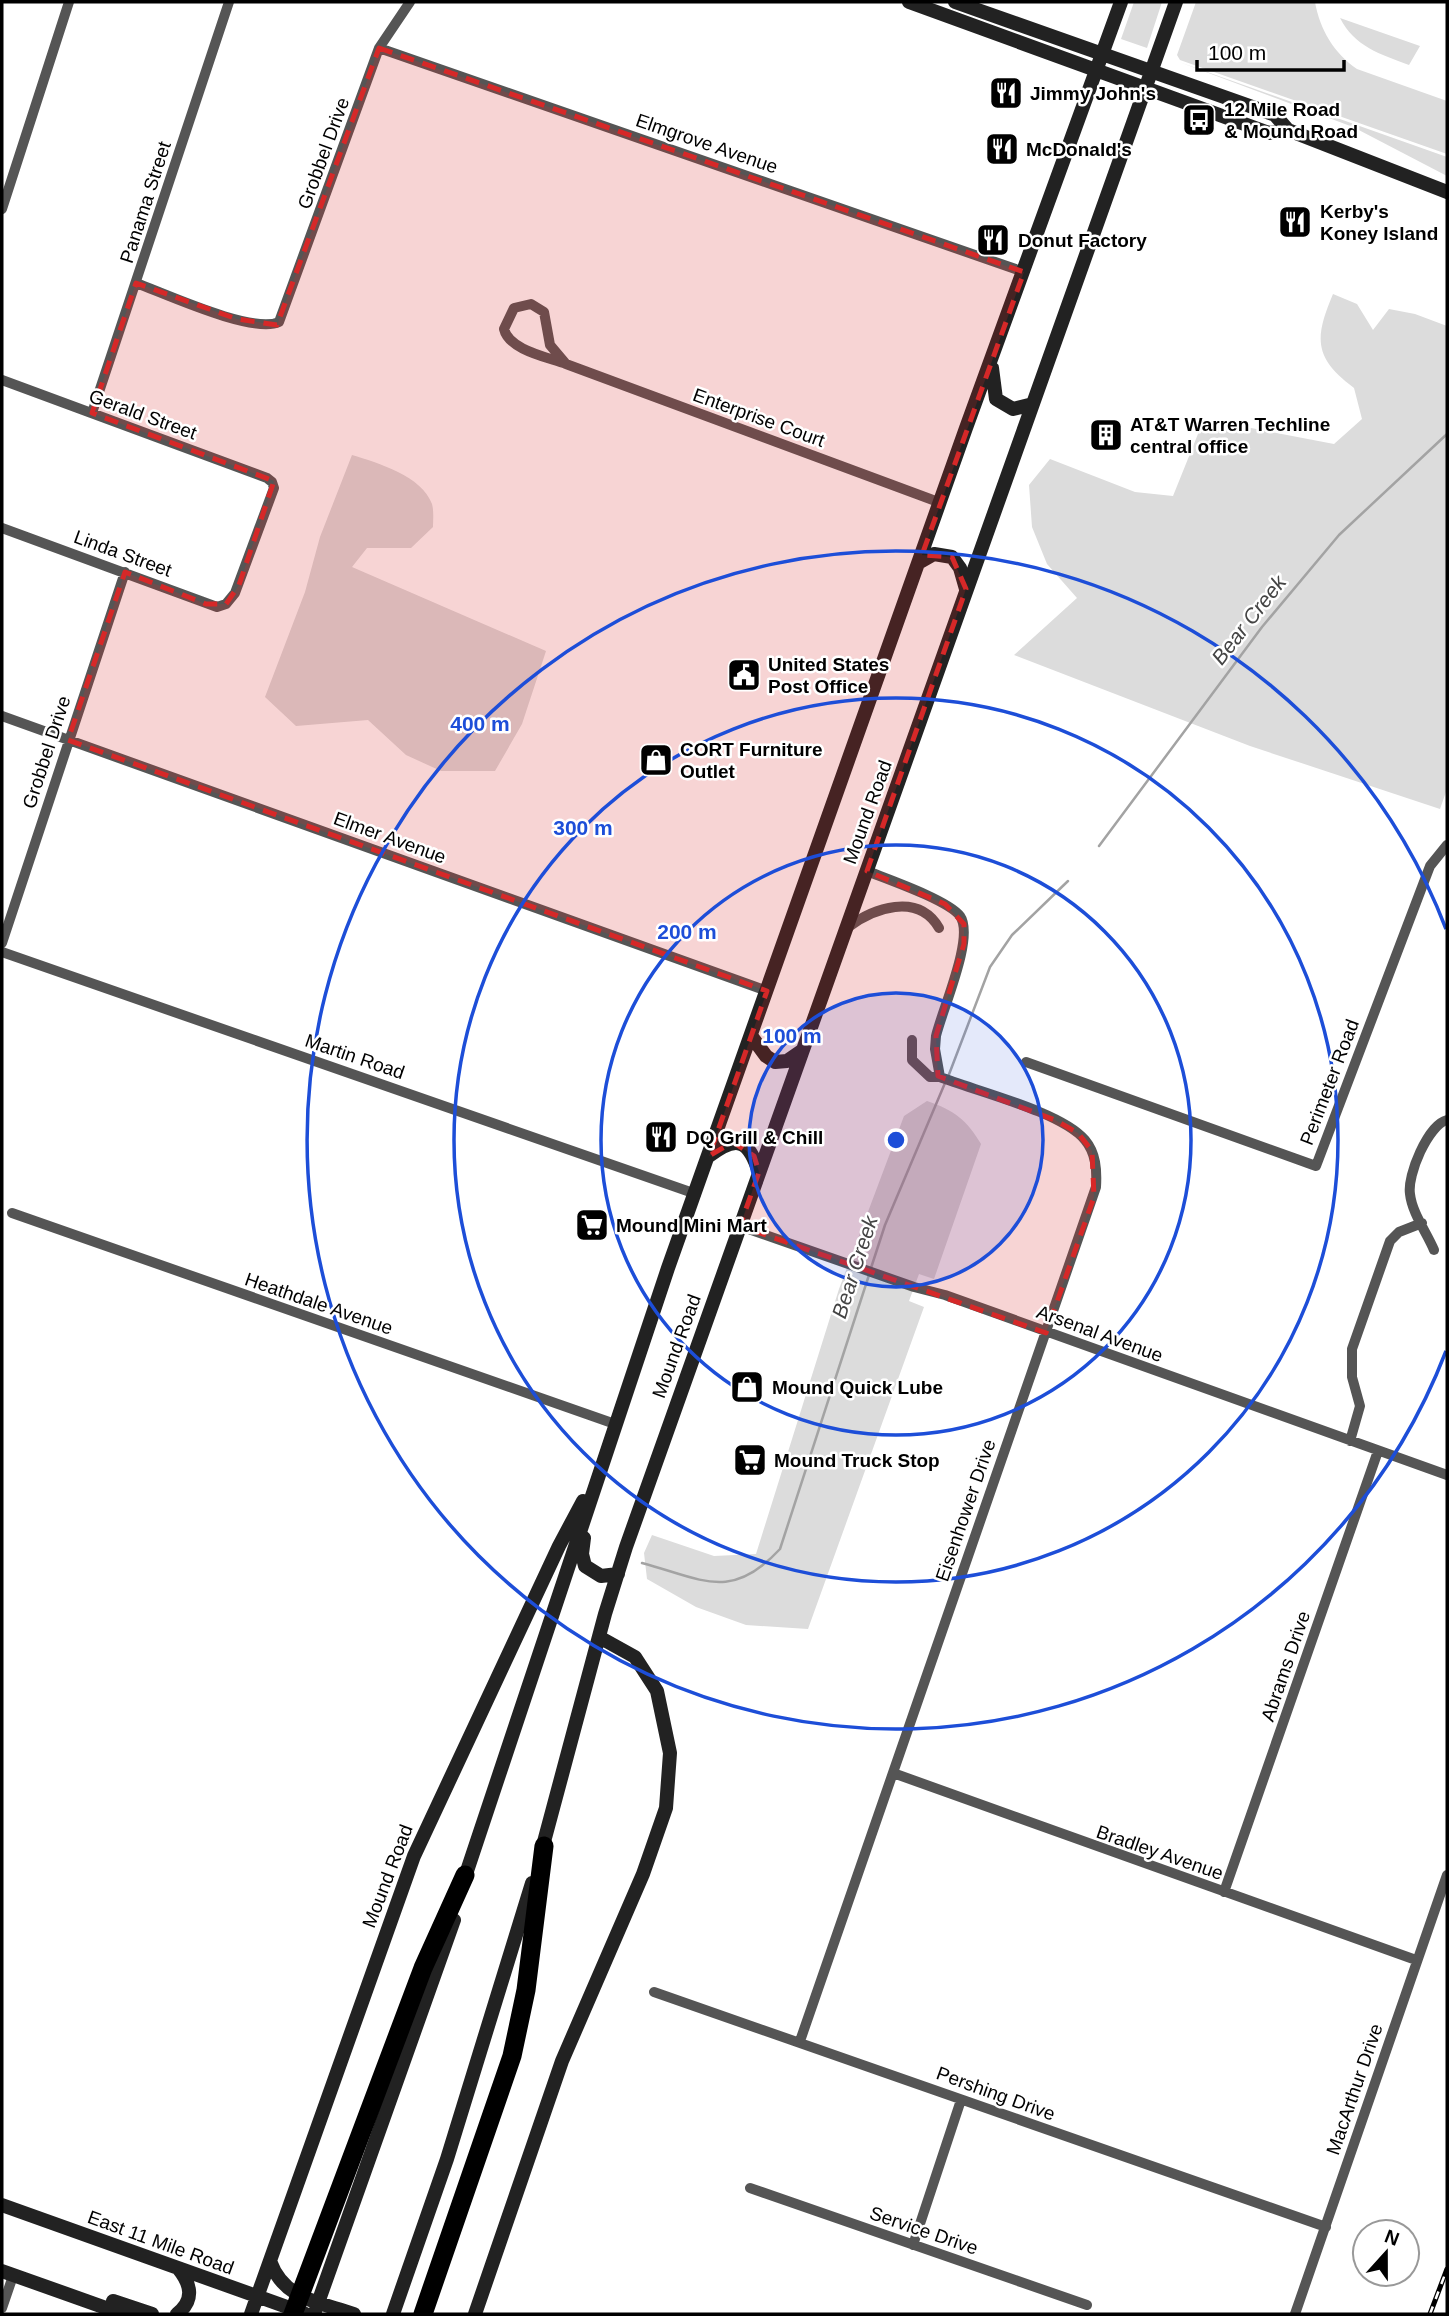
<svg xmlns="http://www.w3.org/2000/svg" width="1449" height="2316" font-family="Arial,sans-serif">
<style>
.green{fill:#dcdcdc}
.lines{fill:none;stroke-linecap:round;stroke-linejoin:round}
.stream{stroke:#a3a3a3;stroke-width:2.5}
.minor{stroke:#555;stroke-width:10}
.secondary{stroke:#222;stroke-width:14}
.motorway{stroke:#000;stroke-width:19}
.rail-casing{stroke:#000;stroke-width:5}
.rail{stroke:#fff;stroke-width:2.5;stroke-dasharray:8;stroke-linecap:butt}
.marked{fill:#d62828;fill-opacity:0.2;stroke:#d62828;stroke-width:5;stroke-dasharray:14 9;stroke-linejoin:round}
.ring{fill:none;stroke:#1d4ed8;stroke-width:3.5}
.labels{text-anchor:middle;stroke-width:5;stroke-linejoin:round;paint-order:stroke}
.poi-label{font-size:19px;font-weight:bold;fill:#000;stroke:#fff;text-anchor:start}
.street-label{font-size:19px;fill:#000;stroke:#fff}
.water-label{font-size:21px;font-style:italic;fill:#444;stroke:#fff}
.centre{fill:#1d4ed8;stroke:#fff;stroke-width:3.5}
.ring-label{font-size:21px;text-anchor:middle;font-weight:bold;fill:#1d4ed8;stroke:#fff;stroke-width:5;stroke-linejoin:round;paint-order:stroke}
</style>
<rect width="100%" height="100%" fill="#fff"/>
<path class="green" d="M 1134,2 L 1162,2 L 1147,48 L 1121,39 Z
M 1196,2 L 1315,2 C 1320,30 1334,53 1357,69 L 1447,101 L 1447,154 L 1180,60 L 1177,55 Z
M 1340,18 L 1420,46 L 1409,65 C 1380,54 1355,47 1340,18 Z
M 1179,62 L 1447,157 L 1447,176 L 1353,127 Z
M 1333,294 L 1357,304 L 1373,330 L 1389,309 L 1415,314 L 1447,326 L 1447,789 L 1440,809 L 1250,746 L 1014,655 L 1077,598 L 1047,564 L 1032,527 L 1029,485 L 1050,459 L 1135,492 L 1173,496 L 1204,419 L 1334,444 L 1362,419 L 1354,388 C 1314,358 1314,339 1333,294 Z
M 352,455 C 378,463 422,476 432,504 C 434,511 433,521 433,527 L 411,548 L 367,548 L 352,567 L 546,651 L 522,724 L 495,771 L 441,771 L 406,755 L 368,720 L 296,726 L 265,697 L 305,592 L 320,537 Z
M 927,1101 C 954,1110 967,1120 981,1144 L 934,1279 L 919,1274 L 909,1301 L 924,1307 L 808,1629 L 746,1625 L 696,1607 L 647,1579 L 644,1553 L 652,1535 L 714,1556 L 756,1554 L 839,1289 L 904,1116 Z"/>
<g class="lines">
<path class="stream" d="M 1099,846 L 1262,627 L 1339,535 L 1447,434
M 948,1077 L 990,967 L 1012,935 L 1068,881
M 871,1268 L 885,1225 L 945,1083
M 642,1563 C 702,1579 731,1602 780,1549 L 869,1275"/>
<path class="minor" d="M 379,48 L 1024,272
M 2,209 L 69,2
M 136,283 C 166,294 252,334 279,322 L 379,48 L 410,2
M 566,364 L 550,345 L 544,312 L 531,304 L 514,308 L 504,329 C 509,350 547,357 566,364 L 941,503
M 2,380 L 267,478 L 272,482 L 274,488 L 235,593 L 226,604 L 217,607 L 2,528
M 92,413 L 229,2
M 2,716 L 767,991
M 867,871 C 887,879 948,900 960,916 C 975,937 942,1010 936,1036 L 935,1049 L 940,1077
M 847,928 C 873,908 918,892 939,928
M 2,943 L 125,572
M 2,952 L 696,1194
M 1026,1062 L 1316,1166 L 1430,866 L 1447,845
M 12,1213 L 615,1424
M 740,1226 L 914,1287 L 945,1295 L 1447,1475
M 1434,1250 C 1427,1233 1412,1213 1410,1194 C 1407,1175 1428,1125 1447,1120
M 1350,1441 L 1360,1406 L 1352,1377 L 1352,1349 L 1390,1241 L 1399,1232 L 1422,1223
M 893,1773 L 1416,1960
M 1224,1892 L 1378,1451
M 654,1992 L 1326,2227
M 800,2041 L 1096,1187 C 1097,1170 1096,1153 1085,1140 C 1062,1112 976,1091 940,1077 L 930,1077 L 912,1060 L 912,1040
M 750,2188 L 1087,2305
M 913,2245 L 961,2100
M 2,2308 L 13,2276
M 1295,2314 L 1447,1875"/>
<path class="secondary" d="M 909,2 L 1269,133 L 1288,130 L 1447,192
M 955,2 L 1275,115 L 1288,130
M 992,368 L 996,399 L 1013,409 L 1033,404
M 920,562 L 934,554 L 952,557 L 960,568 L 966,589
M 752,1037 L 766,1056 L 775,1062 L 787,1061 L 803,1050
M 709,1156 C 737,1135 748,1139 759,1172
M 584,1538 L 582,1554 L 585,1566 L 601,1576 L 618,1574
M 541,1853 L 605,1614 L 626,1547 L 1176,2
M 463,1883 L 668,1268 L 966,428 L 1121,2
M 2,2205 L 304,2313
M 270,2261 C 284,2300 319,2302 354,2314
M 2,2271 L 123,2314
M 113,2301 L 152,2314
M 177,2314 C 195,2300 191,2284 178,2268
M 251,2314 L 414,1856 L 559,1546 L 583,1501
M 314,2314 L 454,1920
M 393,2314 L 447,2159 L 532,1883
M 475,2314 L 562,2061 L 643,1874 L 666,1808 L 670,1753 L 657,1691 L 635,1657 L 599,1637"/>
<path class="motorway" d="M 293,2314 L 423,1968 L 465,1875
M 423,2314 L 512,2056 L 526,1990 L 544,1846"/>
<defs>
<path id="rail" d="M 1430,2314 L 1447,2269"/>
</defs>
<use href="#rail" class="rail-casing"/>
<use href="#rail" class="rail"/>
</g>
<path class="marked" d="M 379,48 L 1024,272 L 922,555 L 952,557 L 966,589 L 867,871 L 945,904 L 964,924 L 964,944 L 936,1036 L 938,1076 L 1055,1120 L 1078,1133 L 1092,1151 L 1094,1197 L 1046,1333 L 740,1226 L 759,1172 L 754,1156 L 733,1142 L 709,1156 L 767,991 L 68,740 L 125,572 L 206,604 L 226,604 L 239,585 L 274,481 L 92,413 L 136,283 L 237,319 L 277,325 Z"/>
<circle cx="896" cy="1140" r="147" fill="#1d4ed8" fill-opacity=".12"/>
<g class="ring">
<circle cx="896" cy="1140" r="147"/>
<circle cx="896" cy="1140" r="295"/>
<circle cx="896" cy="1140" r="442"/>
<path d="M1446 1351A589 589 0 1 1 1446 929"/>
</g>
<defs>
<symbol id="restaurant-square" viewBox="-11 -11 22 22"><rect x="-9" y="-9" width="18" height="18" rx="4" fill="#000" stroke="#fff"/><path d="M-5-6h1v4h1v-4h1v4h1v-4h1v5L-1.5 .5V6h-2V.5L-5-1ZM5-6V6H3V1.5H1.5Q1.5-4 5-6Z" fill="#fff"/></symbol>
<symbol id="bus-square" viewBox="-11 -11 22 22"><rect x="-9" y="-9" width="18" height="18" rx="4" fill="#000" stroke="#fff"/><path d="M-5-6H5V4H4V6H2V4H-2V6H-4V4H-5ZM-3.5-4V0h7V-4ZM-3.5 1.2v1.5H-2V1.2ZM2 1.2v1.5H3.5V1.2Z" fill="#fff"/></symbol>
<symbol id="building-square" viewBox="-11 -11 22 22"><rect x="-9" y="-9" width="18" height="18" rx="4" fill="#000" stroke="#fff"/><path d="M-4-6H4V6H1V3H-1V6H-4ZM-2.5-4.3h1.7v1.8h-1.7ZM.8-4.3h1.7v1.8H.8ZM-2.5-1h1.7V.8h-1.7ZM.8-1h1.7V.8H.8Z" fill="#fff"/></symbol>
<symbol id="civic-square" viewBox="-11 -11 22 22"><rect x="-9" y="-9" width="18" height="18" rx="4" fill="#000" stroke="#fff"/><path d="M-.6-6.5H3V-4.5H.6V-3L4-1V1h2V6H-6V1h2V-1L-.6-3ZM-1.2 2.5V6h2.4V2.5Z" fill="#fff"/></symbol>
<symbol id="shop-square" viewBox="-11 -11 22 22"><rect x="-9" y="-9" width="18" height="18" rx="4" fill="#000" stroke="#fff"/><path d="M-5-2.5h2.3a2.7 3.5 0 0 1 5.4 0H5L5.5 6h-11ZM-1.5-2.5h3a1.5 2.3 0 0 0-3 0Z" fill="#fff"/></symbol>
<symbol id="supermarket-square" viewBox="-11 -11 22 22"><rect x="-9" y="-9" width="18" height="18" rx="4" fill="#000" stroke="#fff"/><path d="M-6-5.5h2.5l.6 2H6L4.5 2H-2.5L-4.4-4H-6ZM-1.5 3.2a1.3 1.3 0 1 0 .1 0ZM3 3.2a1.3 1.3 0 1 0 .1 0Z" fill="#fff"/></symbol>
</defs>
<g fill-rule="evenodd">
<use href="#restaurant-square" x="987" y="74" width="38" height="38"/>
<use href="#bus-square" x="1180" y="101" width="38" height="38"/>
<use href="#restaurant-square" x="983" y="130" width="38" height="38"/>
<use href="#restaurant-square" x="1276" y="203" width="38" height="38"/>
<use href="#restaurant-square" x="974" y="221" width="38" height="38"/>
<use href="#building-square" x="1087" y="416" width="38" height="38"/>
<use href="#civic-square" x="725" y="656" width="38" height="38"/>
<use href="#shop-square" x="637" y="741" width="38" height="38"/>
<use href="#restaurant-square" x="642" y="1118" width="38" height="38"/>
<use href="#supermarket-square" x="573" y="1206" width="38" height="38"/>
<use href="#shop-square" x="728" y="1368" width="38" height="38"/>
<use href="#supermarket-square" x="731" y="1441" width="38" height="38"/>
</g>
<g class="labels">
<g class="poi-label">
<text x="1030" y="100">Jimmy John's</text>
<text x="1224" y="116">12 Mile Road<tspan x="1224" dy="22">&amp; Mound Road</tspan></text>
<text x="1026" y="156">McDonald's</text>
<text x="1320" y="218">Kerby's<tspan x="1320" dy="22">Koney Island</tspan></text>
<text x="1018" y="247">Donut Factory</text>
<text x="1130" y="431">AT&amp;T Warren Techline<tspan x="1130" dy="22">central office</tspan></text>
<text x="768" y="671">United States<tspan x="768" dy="22">Post Office</tspan></text>
<text x="680" y="756">CORT Furniture<tspan x="680" dy="22">Outlet</tspan></text>
<text x="686" y="1144">DQ Grill &amp; Chill</text>
<text x="616" y="1232">Mound Mini Mart</text>
<text x="772" y="1394">Mound Quick Lube</text>
<text x="774" y="1467">Mound Truck Stop</text>
</g>
<g class="street-label">
<text transform="translate(707 143) rotate(19)" y="7">Elmgrove Avenue</text>
<text transform="translate(323 153) rotate(-70)" y="7">Grobbel Drive</text>
<text transform="translate(145 202) rotate(-72)" y="7">Panama Street</text>
<text transform="translate(143 414) rotate(20)" y="7">Gerald Street</text>
<text transform="translate(759 417) rotate(20)" y="7">Enterprise Court</text>
<text transform="translate(123 553) rotate(20)" y="7">Linda Street</text>
<text transform="translate(46 752) rotate(-72)" y="7">Grobbel Drive</text>
<text transform="translate(867 812) rotate(-70)" y="7">Mound Road</text>
<text transform="translate(390 837) rotate(20)" y="7">Elmer Avenue</text>
<text transform="translate(355 1056) rotate(19)" y="7">Martin Road</text>
<text transform="translate(1329 1082) rotate(-69)" y="7">Perimeter Road</text>
<text transform="translate(319 1303) rotate(19)" y="7">Heathdale Avenue</text>
<text transform="translate(1100 1333) rotate(20)" y="7">Arsenal Avenue</text>
<text transform="translate(676 1346) rotate(-70)" y="7">Mound Road</text>
<text transform="translate(965 1510) rotate(-71)" y="7">Eisenhower Drive</text>
<text transform="translate(1285 1666) rotate(-71)" y="7">Abrams Drive</text>
<text transform="translate(1160 1852) rotate(19)" y="7">Bradley Avenue</text>
<text transform="translate(387 1876) rotate(-69)" y="7">Mound Road</text>
<text transform="translate(1354 2089) rotate(-71)" y="7">MacArthur Drive</text>
<text transform="translate(996 2093) rotate(20)" y="7">Pershing Drive</text>
<text transform="translate(924 2230) rotate(19)" y="7">Service Drive</text>
<text transform="translate(161 2242) rotate(20)" y="7">East 11 Mile Road</text>
</g>
<g class="water-label">
<text transform="translate(1249 620) rotate(-52)" y="7">Bear Creek</text>
<text transform="translate(855 1267) rotate(-72)" y="7">Bear Creek</text>
</g>
</g>
<circle cx="896" cy="1140" r="10" class="centre"/>
<g class="ring-label">
<text x="480" y="731">400 m</text>
<text x="583" y="835">300 m</text>
<text x="687" y="939">200 m</text>
<text x="792" y="1043">100 m</text>
</g>
<rect width="1449" height="2316" fill="none" stroke="#000000" stroke-width="7"/>
<g transform="translate(1386 2253) rotate(21)"><circle r="33" fill="#ffffff" stroke="#999999" stroke-width="2"/>
<path d="M0-5L12 26L0 18L-12 26Z" fill="#000000"/>
<text y="-10" font-size="19" font-weight="bold" text-anchor="middle" fill="#000000">N</text>
</g>
<path d="M1197 60v10h147v-10" fill="none" stroke="#000000" stroke-width="3.5"/>
<text x="1208" y="60" font-size="21" fill="#000000" stroke="#ffffff" stroke-width="5" paint-order="stroke">100 m</text>
</svg>
